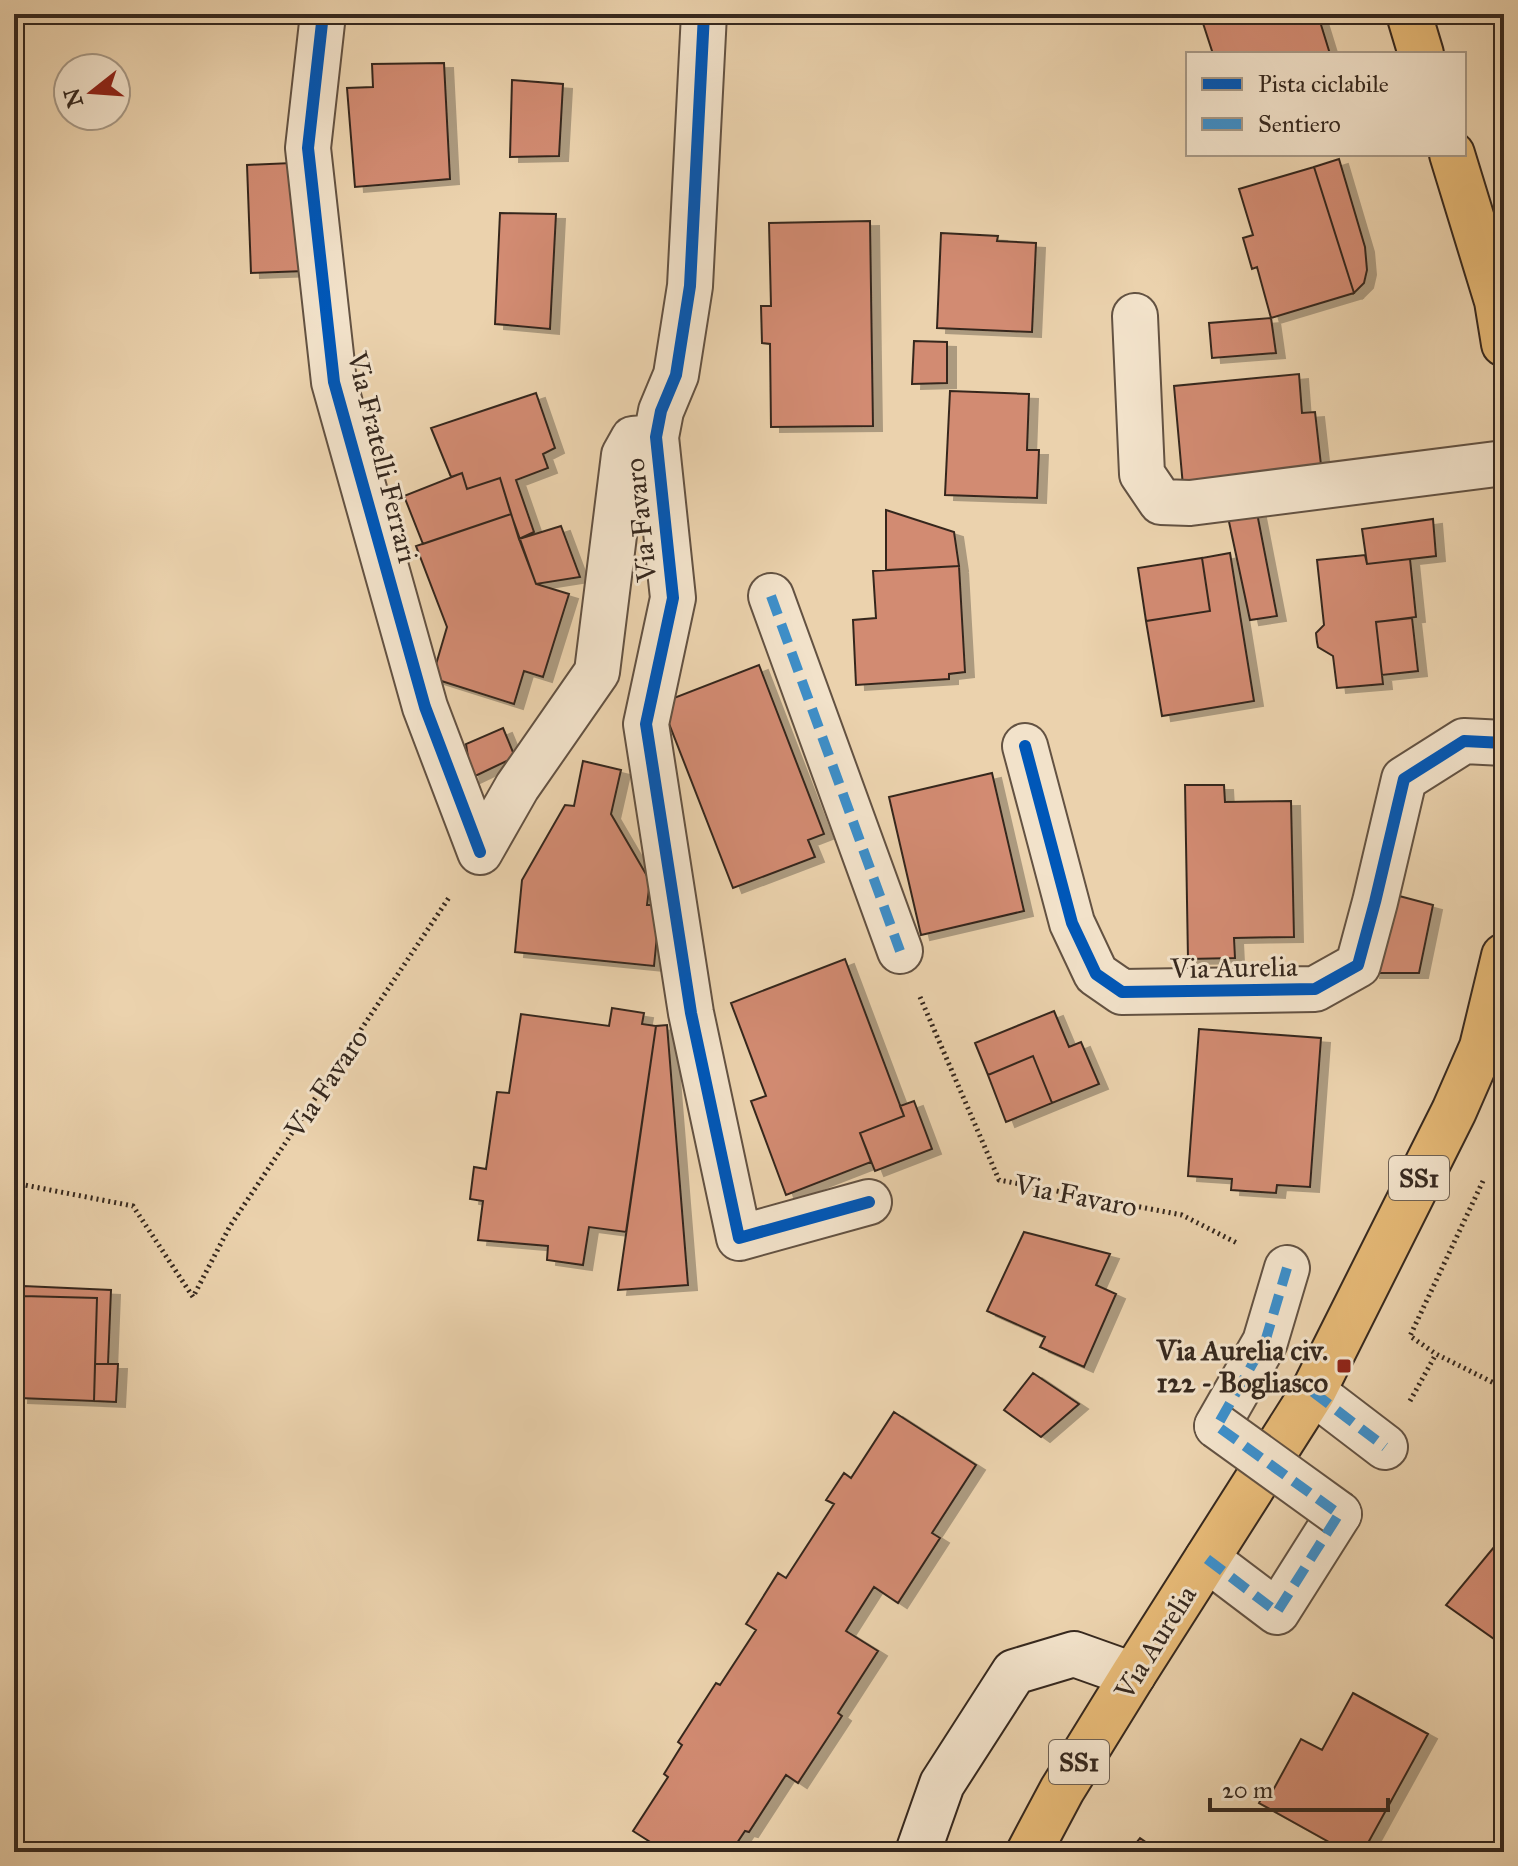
<svg xmlns="http://www.w3.org/2000/svg" width="1518" height="1866" font-family="'IM FELL Great Primer',serif">
<style>
.building{fill:#d28b72;stroke:#36281e;stroke-width:2;filter:url(#shadow)}
.lines{fill:none;stroke-linecap:round;stroke-linejoin:round}
.street-casing{stroke:#635242;stroke-width:48}
.secondary-casing{stroke:#36281e;stroke-width:48}
.primary-casing{stroke:#36281e;stroke-width:48}
.path{stroke:#36281e;stroke-width:5;stroke-dasharray:2 4;stroke-linecap:butt}
.street{stroke:#f2e2ca;stroke-width:44}
.secondary{stroke:#f2e2ca;stroke-width:44}
.primary{stroke:#e6b976;stroke-width:44}
.street-bridge-casing{stroke:#635242;stroke-width:48;stroke-linecap:butt}
.street-bridge{stroke:#f2e2ca;stroke-width:44}
.quiet{stroke:#3d8fca;stroke-width:10;stroke-dasharray:20 10;stroke-linecap:butt}
.cycleway-casing{stroke:#f2e2ca;stroke-width:17}
.cycleway{stroke:#0057b8;stroke-width:12}
.poi-dot{fill:#8f2418;stroke:#f2e2ca;stroke-width:3}
.labels{text-anchor:middle;stroke-width:6;stroke-linejoin:round;paint-order:stroke}
.shield{fill:#f2e2ca;stroke:#6e6052;stroke-width:2}
.shield-label{font-size:26px;font-weight:bold;fill:#36281e}
.street-label{font-size:28px;fill:#36281e;stroke:#f2e2ca}
.poi-label{font-size:28px;font-weight:bold;fill:#36281e;stroke:#f2e2ca;text-anchor:end}
</style>
<defs>
<filter id="shadow"><feDropShadow dx="9" dy="5" stdDeviation="0" flood-color="#0004"/></filter>
</defs>
<rect width="100%" height="100%" fill="#ebd2ad"/>
<filter id="stains"><feTurbulence type="fractalNoise" baseFrequency=".0025" numOctaves="4"/><feColorMatrix values="0 0 0 0 .2 0 0 0 0 .09 0 0 0 0 .02 0 0 0 .5 -.17"/></filter>
<radialGradient id="worn" r=".72"><stop offset=".6" stop-color="#630" stop-opacity="0"/><stop offset="1" stop-color="#630" stop-opacity=".3"/></radialGradient>
<path class="building" d="M 1200,14 L 1321,14 L 1318,15 L 1330,54 L 1213,54 Z
M 444,63 L 450,179 L 355,187 L 347,88 L 373,87 L 372,64 Z
M 512,80 L 563,84 L 559,156 L 510,157 Z
M 1339,159 L 1365,247 L 1367,270 L 1364,283 L 1354,293 L 1314,167 Z
M 292,163 L 305,271 L 251,273 L 247,165 Z
M 1314,167 L 1354,293 L 1271,318 L 1257,267 L 1252,269 L 1243,238 L 1253,235 L 1239,189 Z
M 500,213 L 556,214 L 550,329 L 495,324 Z
M 870,221 L 873,426 L 771,427 L 770,344 L 762,343 L 761,306 L 771,306 L 769,223 Z
M 941,233 L 998,236 L 997,241 L 1036,243 L 1032,332 L 937,328 Z
M 1271,318 L 1276,353 L 1212,358 L 1209,323 Z
M 914,341 L 947,342 L 947,383 L 912,384 Z
M 1299,374 L 1302,413 L 1315,412 L 1321,465 L 1183,486 L 1174,386 Z
M 950,391 L 1029,394 L 1027,450 L 1039,450 L 1037,498 L 945,495 Z
M 536,393 L 555,448 L 543,454 L 548,468 L 516,480 L 534,532 L 519,539 L 500,478 L 467,489 L 462,473 L 451,477 L 431,428 Z
M 462,473 L 467,489 L 500,478 L 511,514 L 423,544 L 404,496 Z
M 886,510 L 954,532 L 959,566 L 886,570 Z
M 1257,513 L 1277,616 L 1250,620 L 1228,517 Z
M 511,514 L 536,584 L 569,594 L 543,677 L 524,671 L 514,704 L 432,678 L 447,627 L 416,546 Z
M 1433,519 L 1436,556 L 1367,564 L 1362,529 Z
M 561,526 L 580,577 L 536,584 L 519,539 Z
M 1230,553 L 1254,701 L 1162,716 L 1146,621 L 1210,611 L 1202,558 Z
M 1365,555 L 1367,564 L 1410,559 L 1416,617 L 1376,622 L 1383,684 L 1337,688 L 1333,656 L 1318,647 L 1317,642 L 1316,633 L 1324,625 L 1317,560 Z
M 1202,558 L 1210,611 L 1146,621 L 1138,568 Z
M 959,566 L 965,672 L 949,674 L 949,679 L 856,685 L 853,620 L 876,618 L 873,571 Z
M 1412,618 L 1418,671 L 1382,675 L 1376,622 Z
M 759,665 L 824,834 L 808,840 L 815,857 L 733,888 L 661,703 Z
M 503,728 L 515,757 L 471,778 L 466,744 Z
M 583,761 L 621,770 L 611,814 L 650,881 L 647,905 L 660,905 L 654,966 L 515,952 L 522,880 L 565,805 L 574,806 Z
M 992,773 L 1024,911 L 921,935 L 889,797 Z
M 1185,785 L 1224,785 L 1225,802 L 1291,801 L 1294,937 L 1234,938 L 1235,958 L 1188,959 Z
M 1388,893 L 1433,905 L 1419,973 L 1371,973 Z
M 845,959 L 904,1116 L 860,1133 L 871,1162 L 786,1195 L 751,1101 L 766,1096 L 731,1003 Z
M 612,1008 L 644,1013 L 642,1024 L 656,1026 L 626,1232 L 589,1227 L 583,1265 L 547,1260 L 548,1246 L 478,1240 L 483,1201 L 470,1199 L 474,1167 L 486,1169 L 497,1092 L 509,1093 L 521,1014 L 609,1026 Z
M 1054,1011 L 1069,1047 L 1081,1042 L 1099,1084 L 1052,1103 L 1033,1056 L 988,1075 L 975,1043 Z
M 667,1025 L 688,1285 L 618,1290 L 656,1026 Z
M 1199,1029 L 1321,1038 L 1310,1187 L 1277,1185 L 1276,1193 L 1231,1190 L 1232,1179 L 1188,1176 Z
M 1033,1056 L 1052,1103 L 1006,1122 L 988,1075 Z
M 914,1101 L 932,1149 L 875,1171 L 860,1133 L 904,1116 L 900,1106 Z
M 1024,1232 L 1110,1254 L 1096,1285 L 1116,1294 L 1084,1367 L 1040,1347 L 1045,1337 L 987,1311 Z
M 23,1286 L 111,1290 L 108,1364 L 95,1364 L 97,1298 L 23,1296 Z
M 23,1296 L 97,1298 L 94,1401 L 19,1398 Z
M 95,1364 L 118,1364 L 116,1402 L 94,1401 Z
M 1033,1373 L 1079,1404 L 1041,1437 L 1004,1410 Z
M 894,1412 L 976,1465 L 932,1533 L 940,1538 L 898,1603 L 874,1587 L 846,1631 L 878,1651 L 838,1713 L 842,1716 L 798,1783 L 786,1775 L 749,1832 L 745,1831 L 731,1852 L 666,1852 L 633,1831 L 668,1777 L 664,1774 L 682,1745 L 678,1742 L 716,1683 L 720,1685 L 756,1630 L 746,1624 L 778,1573 L 786,1578 L 834,1504 L 826,1500 L 844,1473 L 851,1478 Z
M 1504,1535 L 1504,1646 L 1446,1605 Z
M 1353,1693 L 1428,1734 L 1363,1852 L 1347,1852 L 1259,1803 L 1265,1791 L 1271,1794 L 1301,1739 L 1322,1750 Z
M 1140,1838 L 1160,1852 L 1129,1852 Z"/>
<g class="lines">
<defs>
<path id="street" d="M 323,14 L 308,148 L 334,382 L 425,707 L 480,852
M 704,14 L 690,286 L 676,375 L 661,411 L 656,437 L 673,598 L 646,724 L 691,1013 L 739,1238 L 869,1202
M 1135,316 L 1142,474 L 1161,502 L 1190,503 L 1504,463
M 771,596 L 900,951
M 1025,746 L 1072,923 L 1096,974 L 1122,992 L 1315,989 L 1358,965 L 1375,902 L 1404,779 L 1464,741 L 1504,743
M 480,852 L 517,787 L 597,672 L 624,455 L 633,439 L 656,437
M 1313,1392 L 1385,1447
M 1217,1426 L 1265,1342 L 1287,1268
M 1207,1559 L 1277,1612 L 1339,1514"/>
<path id="secondary" d="M 918,1852 L 942,1784 L 1014,1672 L 1074,1654 L 1133,1675"/>
<path id="primary" d="M 1409,14 L 1421,54
M 1452,154 L 1497,301 L 1504,344
M 1029,1852 L 1062,1790 L 1133,1675 L 1313,1392 L 1454,1111 L 1482,1047 L 1504,956"/>
</defs>
<use href="#street" class="street-casing"/>
<use href="#secondary" class="secondary-casing"/>
<use href="#primary" class="primary-casing"/>
<path class="path" d="M 920,997 L 999,1180 L 1182,1215 L 1239,1244
M 1483,1181 L 1410,1336 L 1436,1354 L 1504,1388
M 14,1183 L 133,1206 L 193,1297 L 230,1226 L 450,896
M 1410,1401 L 1436,1354"/>
<use href="#street" class="street"/>
<use href="#secondary" class="secondary"/>
<use href="#primary" class="primary"/>
<defs>
<path id="street-bridge" d="M 1217,1426 L 1339,1514"/>
</defs>
<use href="#street-bridge" class="street-bridge-casing"/>
<use href="#street-bridge" class="street-bridge"/>
<path class="quiet" d="M 771,596 L 900,951
M 1313,1392 L 1385,1447
M 1207,1559 L 1277,1612 L 1339,1514 L 1217,1426 L 1265,1342 L 1287,1268"/>
<defs>
<path id="cycleway" d="M 323,14 L 308,148 L 334,382 L 425,707 L 480,852
M 704,14 L 690,286 L 676,375 L 661,411 L 656,437 L 673,598 L 646,724 L 691,1013 L 739,1238 L 869,1202
M 1025,746 L 1072,923 L 1096,974 L 1122,992 L 1315,989 L 1358,965 L 1375,902 L 1404,779 L 1464,741 L 1504,743"/>
</defs>
<use href="#cycleway" class="cycleway-casing"/>
<use href="#cycleway" class="cycleway"/>
</g>
<rect class="poi-dot" x="1336" y="1358" width="16" height="16" rx="4"/>
<g class="labels">
<g class="shield">
<rect x="1389" y="1156" width="60" height="44" rx="6"/>
<rect x="1049" y="1740" width="60" height="44" rx="6"/>
</g>
<g class="shield-label">
<text x="1419" y="1187">SS1</text>
<text x="1079" y="1771">SS1</text>
</g>
<g class="street-label">
<text transform="translate(383 457) rotate(76)" y="10">Via Fratelli Ferrari</text>
<text transform="translate(640 520) rotate(-96)" y="10">Via Favaro</text>
<text transform="translate(1234 967) rotate(-1)" y="10">Via Aurelia</text>
<text transform="translate(326 1083) rotate(-56)" y="10">Via Favaro</text>
<text transform="translate(1076 1195) rotate(11)" y="10">Via Favaro</text>
<text transform="translate(1155 1642) rotate(-58)" y="10">Via Aurelia</text>
</g>
<g class="poi-label">
<text x="1328" y="1360">Via Aurelia civ.<tspan x="1328" dy="32">122 - Bogliasco</tspan></text>
</g>
</g>
<rect width="1518" height="1866" fill="none" stroke="#ebd2ad" stroke-width="48"/>
<rect x="16" y="16" width="1486" height="1834" fill="none" stroke="#36281e" stroke-width="4"/>
<rect x="24" y="24" width="1470" height="1818" fill="none" stroke="#36281e" stroke-width="2"/>
<rect x="1186" y="52" width="280" height="104" fill="#f2e2ca" stroke="#a79885" stroke-width="2"/>
<rect x="1202" y="78" width="40" height="12" fill="#0057b8" stroke="#a79885" stroke-width="2"/>
<text x="1258" y="92" font-size="24" fill="#36281e">Pista ciclabile</text>
<rect x="1202" y="118" width="40" height="12" fill="#3d8fca" stroke="#a79885" stroke-width="2"/>
<text x="1258" y="132" font-size="24" fill="#36281e">Sentiero</text>
<g transform="translate(92 92) rotate(253)"><circle r="38" fill="#f2e2ca" stroke="#a79885" stroke-width="2"/>
<path d="M0-6L14 30L0 20L-14 30Z" fill="#8f2418"/>
<text y="-12" font-size="22" font-weight="bold" text-anchor="middle" fill="#36281e">N</text>
</g>
<path d="M1210 1798v12h178v-12" fill="none" stroke="#36281e" stroke-width="4"/>
<text x="1222" y="1798" font-size="24" fill="#36281e" stroke="#f2e2ca" stroke-width="6" paint-order="stroke">20 m</text>
<rect width="100%" height="100%" filter="url(#stains)"/>
<rect width="100%" height="100%" fill="url(#worn)"/>
</svg>
